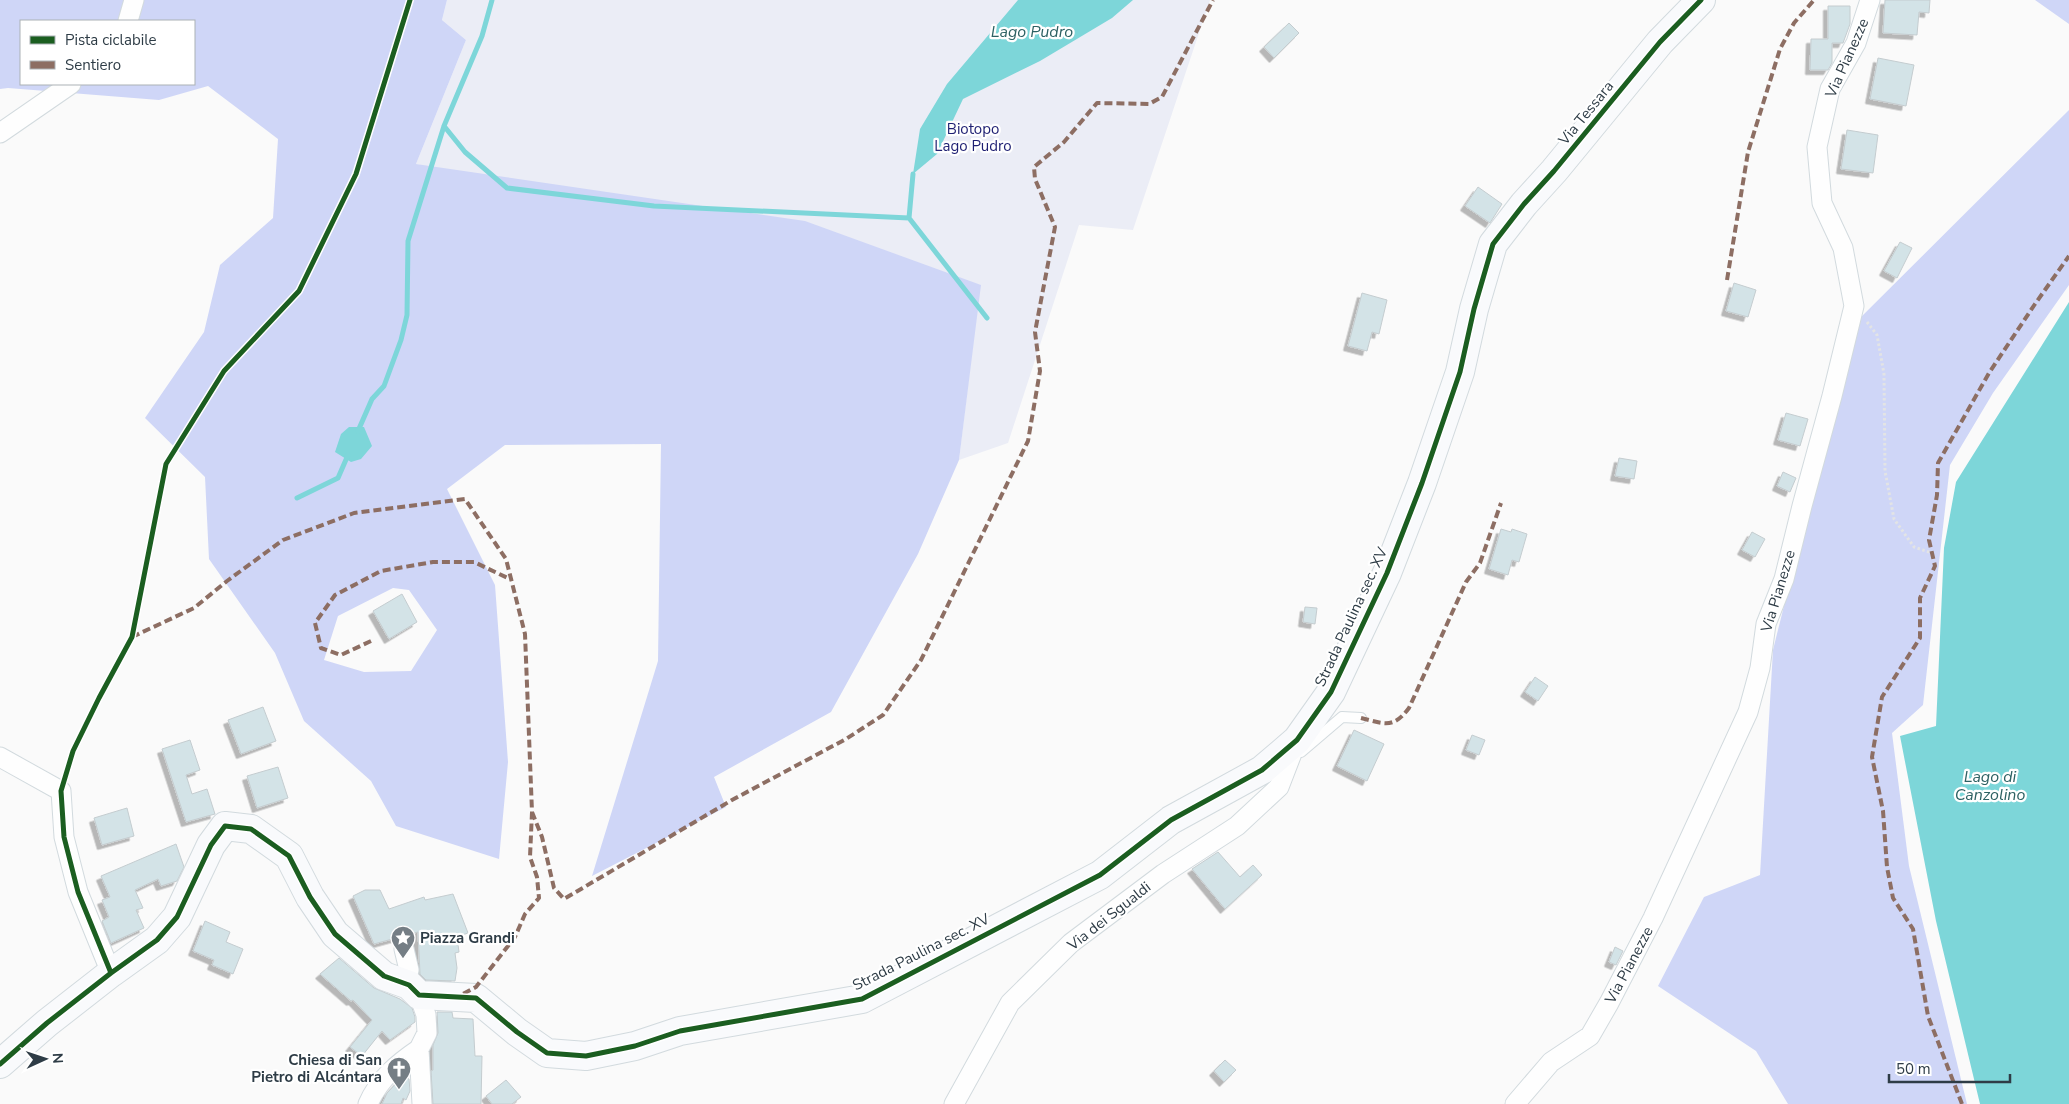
<svg xmlns="http://www.w3.org/2000/svg" width="2069" height="1104" font-family="'Nunito Sans',sans-serif">
<style>
.green{fill:#ebedf6}
.forest{fill:#cfd6f7;fill-rule:evenodd}
.water{fill:#7dd6d9}
.lines{fill:none;stroke-linecap:round;stroke-linejoin:round}
.stream{stroke:#7dd6d9;stroke-width:5}
.building{fill:#d3e3e7;stroke:#c4cccf;filter:url(#shadow)}
.lane-casing{stroke:#d2dade;stroke-width:12}
.street-casing{stroke:#d2dade;stroke-width:21}
.secondary-casing{stroke:#d2dade;stroke-width:30}
.path{stroke:#e3e4e5;stroke-width:3;stroke-dasharray:2.5 2.5;stroke-linecap:butt}
.lane{stroke:#fefefe;stroke-width:10}
.street{stroke:#fefefe;stroke-width:19}
.secondary{stroke:#f9fafc;stroke-width:28}
.quiet{stroke:#8d6e63;stroke-width:4;stroke-dasharray:8 4;stroke-linecap:butt}
.cycleway-casing{stroke:#fff;stroke-width:8}
.cycleway{stroke:#1b5e20;stroke-width:5}
.labels{text-anchor:middle;stroke-width:4.5;stroke-linejoin:round;paint-order:stroke}
.street-label{font-size:15px;fill:#2e3c46;stroke:#fff}
.park-label{font-size:15px;fill:#1e1f72;stroke:#fff}
.poi-label{font-size:15px;font-weight:bold;fill:#2e3c46;stroke:#fff;text-anchor:start}
.water-label{font-size:16px;font-style:italic;fill:#2d6163;stroke:#fff}
</style>
<defs>
<filter id="shadow"><feDropShadow dx="-4.5" dy="4.5" stdDeviation="0" flood-color="#0004"/></filter>
</defs>
<rect width="100%" height="100%" fill="#fafafa"/>
<path class="green" d="M 447,0 L 1210,0 L 1133,230 L 1079,225 L 1008,443 L 959,460 L 980,285 L 416,164 L 466,40 L 442,20 Z"/>
<path class="forest" d="M 0,0 L 447,0 L 442,20 L 466,40 L 416,164 L 805,221 L 981,285 L 959,460 L 918,554 L 831,712 L 714,777 L 726,807 L 592,876 L 658,661 L 661,444 L 505,445 L 447,489 L 495,585 L 508,762 L 499,859 L 396,826 L 371,781 L 304,721 L 275,653 L 209,559 L 205,477 L 145,418 L 204,332 L 220,265 L 273,218 L 278,139 L 208,86 L 159,100 L 8,88 L 0,89 ZM 21,21 L 194,21 L 194,84 L 21,84 ZM 393,588 L 409,590 L 437,630 L 411,671 L 364,672 L 324,660 L 338,616 Z
M 2035,0 L 2069,0 L 2069,24 Z
M 2069,110 L 2069,285 L 1993,393 L 1950,465 L 1923,705 L 1892,733 L 1909,866 L 1967,1104 L 1788,1104 L 1756,1051 L 1658,986 L 1704,897 L 1760,875 L 1773,650 L 1854,324 Z"/>
<path class="water" d="M 1018,0 L 1133,0 L 1112,18 L 1040,61 L 963,99 L 937,154 L 913,174 L 920,129 L 947,84 Z
M 2069,302 L 2069,1104 L 1980,1104 L 1936,921 L 1900,736 L 1936,726 L 1944,548 L 1956,482 Z
M 349,427 L 364,427 L 372,446 L 361,459 L 351,462 L 335,452 L 341,434 Z"/>
<g class="lines">
<path class="stream" d="M 444,126 L 465,152 L 507,188 L 654,206 L 909,218
M 913,174 L 909,218 L 987,318
M 358,431 L 372,399 L 384,386 L 401,340 L 407,315 L 408,241 L 444,126 L 482,36 L 492,0
M 297,498 L 338,478 L 348,455"/>
</g>
<path class="building" d="M 1885,0 L 1930,0 L 1929,13 L 1919,12 L 1917,35 L 1883,33 Z
M 1828,6 L 1850,6 L 1850,24 L 1843,43 L 1832,43 L 1832,63 L 1828,70 L 1810,70 L 1811,39 L 1828,39 Z
M 1289,23 L 1299,33 L 1274,58 L 1264,47 Z
M 1878,58 L 1914,65 L 1906,106 L 1870,99 Z
M 1847,130 L 1878,135 L 1873,173 L 1841,169 Z
M 1478,187 L 1502,204 L 1490,223 L 1465,206 Z
M 1900,242 L 1912,248 L 1897,278 L 1884,271 Z
M 1734,283 L 1756,290 L 1748,317 L 1726,311 Z
M 1362,293 L 1387,300 L 1379,334 L 1372,332 L 1367,351 L 1348,346 Z
M 1786,413 L 1808,419 L 1800,446 L 1778,440 Z
M 1619,458 L 1637,461 L 1634,479 L 1615,476 Z
M 1783,472 L 1796,478 L 1790,492 L 1777,486 Z
M 1501,529 L 1511,532 L 1512,529 L 1527,534 L 1519,562 L 1512,560 L 1508,575 L 1489,569 Z
M 1752,532 L 1765,539 L 1755,557 L 1742,550 Z
M 402,594 L 417,622 L 389,639 L 373,611 Z
M 1305,607 L 1317,608 L 1315,624 L 1303,622 Z
M 1535,677 L 1548,686 L 1538,701 L 1525,692 Z
M 263,707 L 276,741 L 241,754 L 228,720 Z
M 1354,730 L 1384,744 L 1367,781 L 1337,766 Z
M 1472,735 L 1485,740 L 1479,755 L 1466,750 Z
M 190,740 L 200,770 L 186,775 L 192,794 L 207,789 L 215,814 L 186,822 L 162,749 Z
M 278,767 L 288,798 L 257,808 L 247,776 Z
M 127,808 L 134,836 L 102,845 L 94,818 Z
M 176,844 L 184,867 L 177,881 L 161,886 L 158,879 L 135,890 L 143,908 L 136,910 L 144,928 L 111,943 L 102,921 L 109,917 L 102,900 L 110,897 L 101,876 Z
M 1218,852 L 1240,877 L 1253,865 L 1262,875 L 1225,909 L 1192,869 Z
M 365,890 L 380,890 L 389,909 L 424,897 L 425,900 L 453,894 L 468,933 L 457,937 L 459,952 L 455,953 L 457,968 L 455,981 L 426,980 L 420,974 L 418,932 L 374,944 L 353,896 Z
M 205,921 L 230,932 L 226,942 L 243,949 L 233,974 L 212,965 L 214,960 L 193,951 Z
M 1615,947 L 1623,951 L 1616,965 L 1609,962 Z
M 339,958 L 374,988 L 400,999 L 412,1008 L 415,1017 L 415,1022 L 390,1040 L 382,1031 L 362,1056 L 350,1047 L 372,1020 L 353,1000 L 351,1001 L 320,974 Z
M 437,1012 L 452,1012 L 453,1018 L 473,1019 L 475,1056 L 482,1056 L 481,1104 L 433,1104 L 431,1071 L 433,1070 L 433,1045 L 438,1033 Z
M 1225,1060 L 1236,1070 L 1224,1082 L 1214,1071 Z
M 403,1076 L 409,1079 L 410,1091 L 406,1100 L 403,1098 L 401,1104 L 382,1104 L 387,1093 Z
M 506,1080 L 521,1097 L 512,1104 L 492,1104 L 486,1096 Z"/>
<g class="lines">
<defs>
<path id="lane" d="M 1301,752 L 1342,717 L 1361,718"/>
<path id="street" d="M 128,21 L 134,0
M 0,133 L 71,84
M 0,757 L 61,791 L 64,837 L 78,892 L 111,973
M 404,949 L 409,970 L 404,984
M 419,995 L 426,1015 L 427,1033 L 419,1049 L 422,1104
M 368,1104 C 379,1079 397,1064 419,1049
M 954,1104 L 1010,1003 L 1071,943 L 1163,874 L 1237,826 L 1279,787 L 1296,743
M 1515,1104 L 1551,1062 L 1590,1036 L 1609,1003 L 1653,918 L 1748,712 L 1760,668 L 1766,624 L 1784,579 L 1802,506 L 1832,396 L 1854,306 L 1843,248 L 1822,203 L 1817,147 L 1830,89 L 1856,43 L 1870,0"/>
<path id="secondary" d="M 0,1064 L 47,1023 L 111,973 L 157,940 L 177,917 L 211,845 L 225,826 L 251,829 L 289,856 L 310,897 L 335,934 L 384,976 L 409,985 L 419,995 L 476,998 L 517,1032 L 547,1053 L 586,1056 L 635,1046 L 680,1031 L 862,999 L 1100,875 L 1171,820 L 1262,770 L 1297,740 L 1331,692 L 1387,573 L 1422,483 L 1460,372 L 1474,309 L 1493,244 L 1524,204 L 1554,171 L 1660,42 L 1701,0"/>
</defs>
<use href="#lane" class="lane-casing"/>
<use href="#street" class="street-casing"/>
<use href="#secondary" class="secondary-casing"/>
<path class="path" d="M 1867,322 L 1877,335 L 1884,374 L 1885,471 L 1894,519 L 1914,547 L 1932,553"/>
<use href="#lane" class="lane"/>
<use href="#street" class="street"/>
<use href="#secondary" class="secondary"/>
<path class="quiet" d="M 1727,280 L 1748,152 L 1780,49 L 1794,23 L 1814,0
M 132,637 L 194,608 L 227,581 L 283,540 L 354,513 L 465,499 L 506,559 L 525,634 L 532,812 L 530,857 L 537,877 L 539,898 L 525,914 L 515,937 L 476,987 L 461,995
M 371,641 L 341,655 L 321,648 L 315,623 L 335,595 L 381,571 L 433,562 L 474,562 L 512,580
M 1361,718 C 1385,724 1393,729 1409,708 L 1466,582 L 1480,563 L 1501,503
M 532,812 L 542,837 L 554,888 L 564,899 L 732,800 L 846,739 L 883,715 L 921,660 L 1028,441 L 1040,371 L 1035,332 L 1055,227 L 1035,179 L 1034,167 L 1064,142 L 1097,103 L 1149,104 L 1162,97 L 1213,0
M 1962,1104 L 1928,1016 L 1913,929 L 1893,898 L 1887,867 L 1883,811 L 1872,757 L 1882,697 L 1920,638 L 1920,598 L 1935,566 L 1929,540 L 1937,495 L 1938,463 L 1989,373 L 2035,304 L 2069,256"/>
<defs>
<path id="cycleway" d="M 111,973 L 78,892 L 64,837 L 61,791 L 73,751 L 99,698 L 132,637 L 166,464 L 224,371 L 299,291 L 356,174 L 410,0
M 0,1064 L 47,1023 L 111,973 L 157,940 L 177,917 L 211,845 L 225,826 L 251,829 L 289,856 L 310,897 L 335,934 L 384,976 L 409,985 L 419,995 L 476,998 L 517,1032 L 547,1053 L 586,1056 L 635,1046 L 680,1031 L 862,999 L 1100,875 L 1171,820 L 1262,770 L 1297,740 L 1331,692 L 1387,573 L 1422,483 L 1460,372 L 1474,309 L 1493,244 L 1524,204 L 1554,171 L 1660,42 L 1701,0"/>
</defs>
<use href="#cycleway" class="cycleway-casing"/>
<use href="#cycleway" class="cycleway"/>
</g>
<defs>
<symbol id="sight-pin" viewBox="-11 -11 22 30"><path d="M0 17L-7.5 6A9.5 9.5 0 1 1 7.5 6Z" fill="#757e85" stroke="#fff"/><path d="M0-6L1.8-2.2L6-1.7L2.9 1.2L3.7 5.4L0 3.3L-3.7 5.4L-2.9 1.2L-6-1.7L-1.8-2.2Z" fill="#fff"/></symbol>
<symbol id="church-pin" viewBox="-11 -11 22 30"><path d="M0 17L-7.5 6A9.5 9.5 0 1 1 7.5 6Z" fill="#757e85" stroke="#fff"/><path d="M-1.2-6h2.4v3.5h3.3v2.4h-3.3V6h-2.4V-.1h-3.3v-2.4h3.3Z" fill="#fff"/></symbol>
</defs>
<g fill-rule="evenodd">
<use href="#sight-pin" x="389" y="924" width="28" height="38"/>
<use href="#church-pin" x="385" y="1055" width="28" height="38"/>
</g>
<g class="labels">
<g class="street-label">
<text transform="translate(1847 58) rotate(-66)" y="5">Via Pianezze</text>
<text transform="translate(1586 113) rotate(-51)" y="5">Via Tessara</text>
<text transform="translate(1778 591) rotate(-73)" y="5">Via Pianezze</text>
<text transform="translate(1351 617) rotate(-65)" y="5">Strada Paulina sec. XV</text>
<text transform="translate(1109 916) rotate(-38)" y="5">Via dei Sgualdi</text>
<text transform="translate(921 952) rotate(-27)" y="5">Strada Paulina sec. XV</text>
<text transform="translate(1629 965) rotate(-62)" y="5">Via Pianezze</text>
</g>
<g class="park-label">
<text x="973" y="134">Biotopo<tspan x="973" dy="17">Lago Pudro</tspan></text>
</g>
<g class="poi-label">
<text x="420" y="943">Piazza Grandi</text>
<text x="382" y="1065" text-anchor="end">Chiesa di San<tspan x="382" dy="17">Pietro di Alcántara</tspan></text>
</g>
<g class="water-label">
<text x="1032" y="37">Lago Pudro</text>
<text x="1990" y="782">Lago di<tspan x="1990" dy="18">Canzolino</tspan></text>
</g>
</g>
<rect x="20" y="20" width="175" height="65" fill="#ffffff" stroke="#abb1b5"/>
<rect x="30" y="36" width="25" height="8" fill="#1b5e20" stroke="#abb1b5"/>
<text x="65" y="45" font-size="15" fill="#2e3c46">Pista ciclabile</text>
<rect x="30" y="61" width="25" height="8" fill="#8d6e63" stroke="#abb1b5"/>
<text x="65" y="70" font-size="15" fill="#2e3c46">Sentiero</text>
<g transform="translate(45 1059) rotate(87)" stroke="#ffffff" stroke-width="4" paint-order="stroke">
<path d="M0-4L9 19L0 12L-9 19Z" fill="#2e3c46"/>
<text y="-8" font-size="14" font-weight="bold" text-anchor="middle" fill="#2e3c46">N</text>
</g>
<path d="M1889 1074v8h121v-8" fill="none" stroke="#2e3c46" stroke-width="2.5"/>
<text x="1896" y="1074" font-size="15" fill="#2e3c46" stroke="#ffffff" stroke-width="4" paint-order="stroke">50 m</text>
</svg>
